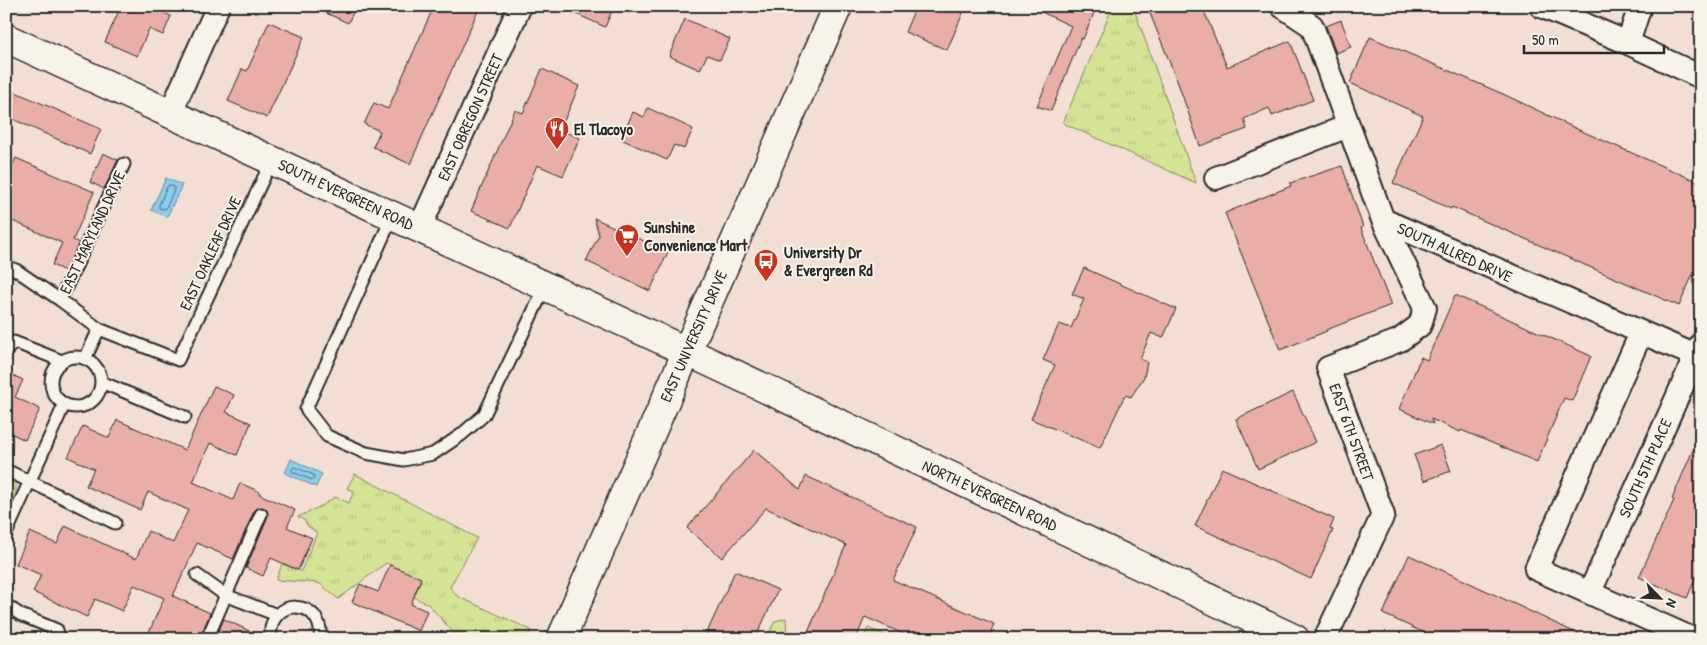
<svg xmlns="http://www.w3.org/2000/svg" width="1707" height="645" font-family="'Patrick Hand',sans-serif">
<style>
.park{fill:url(#park-tufts);stroke:#808760}
.water{fill:#8acceb;stroke:#648c9e}
.lines{fill:none;stroke-linecap:round;stroke-linejoin:round}
.shore{stroke:#516b78;stroke-width:1}
.building{fill:#e9aea7;stroke:#2b2b2b}
.service-casing{stroke:#2b2b2b;stroke-width:15}
.minor-casing{stroke:#2b2b2b;stroke-width:26}
.tertiary-casing{stroke:#2b2b2b;stroke-width:31}
.secondary-casing{stroke:#2b2b2b;stroke-width:31}
.service{stroke:#f7f3e8;stroke-width:11}
.minor{stroke:#f7f3e8;stroke-width:22}
.tertiary{stroke:#f7f3e8;stroke-width:28}
.secondary{stroke:#f7f3e8;stroke-width:28}
.labels{text-anchor:middle;stroke-width:4;stroke-linejoin:round;paint-order:stroke}
.street-label{font-size:16px;fill:#2b2b2b;stroke:#f7f3e8}
.poi-label{font-size:16px;font-weight:bold;fill:#2b2b2b;stroke:#f7f3e8;text-anchor:start}
</style>
<defs>
<pattern id="park-tufts" width="24" height="20" patternUnits="userSpaceOnUse" patternTransform="scale(1.25)"><rect width="24" height="20" fill="#d5e396"/><path d="M3 7l-1-3M5 7V3M7 7l1-3M15 17l-1-3M17 17v-4M19 17l1-3" fill="none" stroke="#b7c381"/></pattern>
</defs>
<rect width="100%" height="100%" fill="#f3ded4"/>
<filter id="ink" filterUnits="userSpaceOnUse"><feTurbulence type="fractalNoise" baseFrequency=".02" numOctaves="2"/><feDisplacementMap in="SourceGraphic" scale="10" xChannelSelector="R" yChannelSelector="G"/><feConvolveMatrix kernelMatrix="1 2 1 2 8 2 1 2 1" color-interpolation-filters="sRGB"/></filter>
<g filter="url(#ink)">
<path class="park" d="M 1113,6 L 1133,6 L 1196,183 L 1063,123 Z
M 355,474 L 477,538 L 450,587 L 457,596 L 531,630 L 527,639 L 459,639 L 428,604 L 414,597 L 421,580 L 386,563 L 338,599 L 319,583 L 276,580 L 282,564 L 301,571 L 317,533 L 308,526 L 304,520 L 298,517 L 323,505 L 335,497 L 349,503 L 354,491 L 347,488 Z
M 10,482 L 16,484 L 16,491 L 6,511 L 6,484 Z
M 786,618 L 787,637 L 790,639 L 766,639 L 775,621 Z
M 868,628 L 894,639 L 863,639 Z"/>
<path class="water" d="M 166,178 L 182,185 L 167,217 L 151,210 Z
M 291,459 L 322,474 L 316,487 L 285,473 Z"/>
<g class="lines">
<path class="shore" d="M 170,185 L 174,187 L 174,190 L 166,208 L 163,209 L 159,208 L 159,205 L 167,187 Z
M 294,467 L 314,475 L 314,479 L 312,480 L 293,472 L 292,469 Z"/>
</g>
<path class="building" d="M 121,6 L 149,6 L 171,16 L 163,35 L 149,29 L 137,56 L 105,42 Z
M 311,6 L 356,6 L 348,23 Z
M 434,6 L 480,6 L 410,164 L 373,147 L 380,131 L 364,124 L 374,103 L 388,109 Z
M 559,6 L 614,6 L 605,27 Z
M 916,6 L 966,6 L 947,50 L 905,32 Z
M 1029,6 L 1097,6 L 1083,39 L 1081,38 L 1051,111 L 1037,106 L 1071,26 Z
M 1147,6 L 1202,6 L 1227,67 L 1290,41 L 1313,100 L 1272,116 L 1269,108 L 1244,119 L 1247,129 L 1200,146 L 1178,83 Z
M 685,19 L 730,39 L 720,60 L 707,55 L 700,70 L 669,56 Z
M 1341,20 L 1351,47 L 1336,53 L 1326,26 Z
M 269,22 L 304,37 L 267,118 L 228,101 L 242,69 L 247,71 Z
M 1370,37 L 1503,94 L 1579,130 L 1701,183 L 1701,277 L 1693,274 L 1679,306 L 1452,207 L 1451,209 L 1393,183 L 1423,116 L 1350,83 Z
M 542,69 L 579,86 L 560,130 L 580,138 L 563,176 L 537,165 L 510,228 L 471,211 L 515,110 L 523,113 Z
M 6,88 L 101,129 L 90,154 L 6,116 Z
M 648,108 L 693,129 L 684,149 L 674,145 L 667,160 L 621,139 L 633,112 L 644,117 Z
M 103,153 L 118,160 L 104,189 L 90,182 Z
M 16,158 L 94,192 L 73,240 L 79,243 L 65,271 L 52,265 L 62,243 L 6,218 L 6,179 Z
M 1342,166 L 1363,227 L 1361,228 L 1391,305 L 1326,330 L 1327,331 L 1280,350 L 1225,213 L 1291,186 L 1290,183 Z
M 594,218 L 668,252 L 650,291 L 586,261 L 599,235 Z
M 1084,268 L 1176,309 L 1163,338 L 1151,333 L 1140,359 L 1147,362 L 1144,377 L 1131,397 L 1125,395 L 1100,448 L 1031,419 L 1055,365 L 1043,360 L 1059,324 L 1071,328 L 1084,299 L 1072,294 Z
M 1455,295 L 1591,356 L 1572,401 L 1564,398 L 1537,462 L 1461,430 L 1460,432 L 1431,419 L 1433,424 L 1399,409 L 1421,357 L 1427,360 Z
M 6,372 L 23,380 L 15,397 L 40,409 L 25,440 L 6,431 Z
M 214,386 L 234,395 L 226,412 L 251,423 L 237,455 L 210,443 L 193,482 L 233,500 L 240,483 L 260,492 L 259,494 L 295,510 L 287,527 L 312,538 L 298,570 L 271,558 L 263,576 L 246,568 L 268,516 L 267,510 L 261,507 L 254,511 L 233,559 L 197,543 L 173,596 L 210,613 L 200,639 L 146,639 L 164,598 L 134,585 L 122,611 L 95,599 L 87,617 L 33,592 L 41,575 L 16,564 L 30,532 L 57,544 L 65,526 L 136,559 L 148,531 L 173,543 L 188,510 L 148,492 L 140,510 L 86,486 L 94,469 L 68,457 L 83,426 L 109,438 L 117,420 L 185,450 Z
M 1293,392 L 1316,442 L 1258,469 L 1236,419 Z
M 1701,431 L 1701,566 L 1687,598 L 1639,577 L 1674,500 L 1672,499 Z
M 1441,445 L 1451,471 L 1424,481 L 1414,455 Z
M 754,450 L 800,490 L 806,476 L 917,527 L 893,580 L 994,624 L 988,639 L 915,639 L 865,617 L 856,639 L 805,639 L 846,545 L 766,508 L 722,558 L 687,528 Z
M 1222,468 L 1334,519 L 1330,529 L 1333,530 L 1311,579 L 1195,526 Z
M 1409,555 L 1457,577 L 1589,639 L 1438,639 L 1383,614 Z
M 390,565 L 421,578 L 411,604 L 427,611 L 419,631 L 352,602 L 360,584 L 378,592 Z
M 735,571 L 778,590 L 755,639 L 704,639 Z
M 224,619 L 264,638 L 264,639 L 215,639 Z"/>
<g class="lines">
<defs>
<path id="service" d="M 392,217 L 306,409 L 327,436 L 366,453 L 404,460 L 433,454 L 461,435 L 484,415 L 545,287
M 6,266 L 16,270 L 60,300 L 99,329 L 178,360 L 272,160
M 60,300 L 124,164
M 6,351 L 14,342 L 62,361
M51 382a25 25 0 1 1 50 0a25 25 0 1 1-50 0Z
M 85,359 L 99,329
M 101,382 L 185,417
M 6,470 L 115,523
M 6,534 L 64,405
M 197,575 L 225,595 L 277,615
M 6,605 L 21,615 L 57,630 L 59,639
M 6,636 L 14,639
M 207,639 L 261,514
M 271,639 C 266,596 325,597 320,639"/>
<path id="minor" d="M 1282,6 L 1312,26 L 1383,220 L 1696,356
M 1541,6 L 1628,43 L 1701,77
M 1628,43 L 1640,6
M 170,114 L 218,6
M 1216,178 L 1348,126
M 420,227 L 520,6
M 1641,333 L 1536,569 L 1693,639
M 1590,592 L 1701,344
M 1325,639 L 1383,515 L 1328,368 L 1400,340 L 1420,325 L 1425,308 L 1383,220"/>
<path id="tertiary" d="M 6,38 L 686,351 L 1295,639"/>
<path id="secondary" d="M 561,639 L 838,6"/>
</defs>
<use href="#service" class="service-casing"/>
<use href="#minor" class="minor-casing"/>
<use href="#tertiary" class="tertiary-casing"/>
<use href="#secondary" class="secondary-casing"/>
<use href="#service" class="service"/>
<use href="#minor" class="minor"/>
<use href="#tertiary" class="tertiary"/>
<use href="#secondary" class="secondary"/>
</g>
</g>
<defs>
<symbol id="restaurant-pin" viewBox="-11 -11 22 30"><path d="M0 17L-7.5 6A9.5 9.5 0 1 1 7.5 6Z" fill="#c8321e" stroke="#f7f3e8"/><path d="M-5-6h1v4h1v-4h1v4h1v-4h1v5L-1.5 .5V6h-2V.5L-5-1ZM5-6V6H3V1.5H1.5Q1.5-4 5-6Z" fill="#fff"/></symbol>
<symbol id="supermarket-pin" viewBox="-11 -11 22 30"><path d="M0 17L-7.5 6A9.5 9.5 0 1 1 7.5 6Z" fill="#c8321e" stroke="#f7f3e8"/><path d="M-6-5.5h2.5l.6 2H6L4.5 2H-2.5L-4.4-4H-6ZM-1.5 3.2a1.3 1.3 0 1 0 .1 0ZM3 3.2a1.3 1.3 0 1 0 .1 0Z" fill="#fff"/></symbol>
<symbol id="bus-pin" viewBox="-11 -11 22 30"><path d="M0 17L-7.5 6A9.5 9.5 0 1 1 7.5 6Z" fill="#c8321e" stroke="#f7f3e8"/><path d="M-5-6H5V4H4V6H2V4H-2V6H-4V4H-5ZM-3.5-4V0h7V-4ZM-3.5 1.2v1.5H-2V1.2ZM2 1.2v1.5H3.5V1.2Z" fill="#fff"/></symbol>
</defs>
<g fill-rule="evenodd">
<use href="#restaurant-pin" x="543" y="115" width="28" height="38"/>
<use href="#supermarket-pin" x="613" y="222" width="28" height="38"/>
<use href="#bus-pin" x="752" y="247" width="28" height="38"/>
</g>
<g class="labels">
<g class="street-label">
<text transform="translate(470 117) rotate(-66)" y="6">EAST OBREGON STREET</text>
<text transform="translate(346 194) rotate(25)" y="6">SOUTH EVERGREEN ROAD</text>
<text transform="translate(92 232) rotate(-65)" y="6">EAST MARYLAND DRIVE</text>
<text transform="translate(1455 252) rotate(24)" y="6">SOUTH ALLRED DRIVE</text>
<text transform="translate(210 253) rotate(-65)" y="6">EAST OAKLEAF DRIVE</text>
<text transform="translate(693 336) rotate(-66)" y="6">EAST UNIVERSITY DRIVE</text>
<text transform="translate(1352 432) rotate(70)" y="6">EAST 6TH STREET</text>
<text transform="translate(1645 468) rotate(-66)" y="6">SOUTH 5TH PLACE</text>
<text transform="translate(990 495) rotate(25)" y="6">NORTH EVERGREEN ROAD</text>
</g>
<g class="poi-label">
<text x="574" y="135">El Tlacoyo</text>
<text x="644" y="233">Sunshine<tspan x="644" dy="18">Convenience Mart</tspan></text>
<text x="784" y="258">University Dr<tspan x="784" dy="18">&amp; Evergreen Rd</tspan></text>
</g>
</g>
<rect width="1707" height="645" fill="none" stroke="#f7f3e8" stroke-width="25"/>
<rect x="12" y="12" width="1682" height="620" fill="none" stroke="#2b2b2b" stroke-width="2" filter="url(#ink)"/>
<g transform="translate(1660 598) rotate(114)" stroke="#f7f3e8" stroke-width="4" paint-order="stroke">
<path d="M0-4L9 19L0 12L-9 19Z" fill="#2b2b2b"/>
<text y="-8" font-size="14" font-weight="bold" text-anchor="middle" fill="#2b2b2b">N</text>
</g>
<path d="M1524 45v8h140v-8" fill="none" stroke="#2b2b2b" stroke-width="2.5"/>
<text x="1532" y="45" font-size="15" fill="#2b2b2b" stroke="#f7f3e8" stroke-width="4" paint-order="stroke">50 m</text>
</svg>
